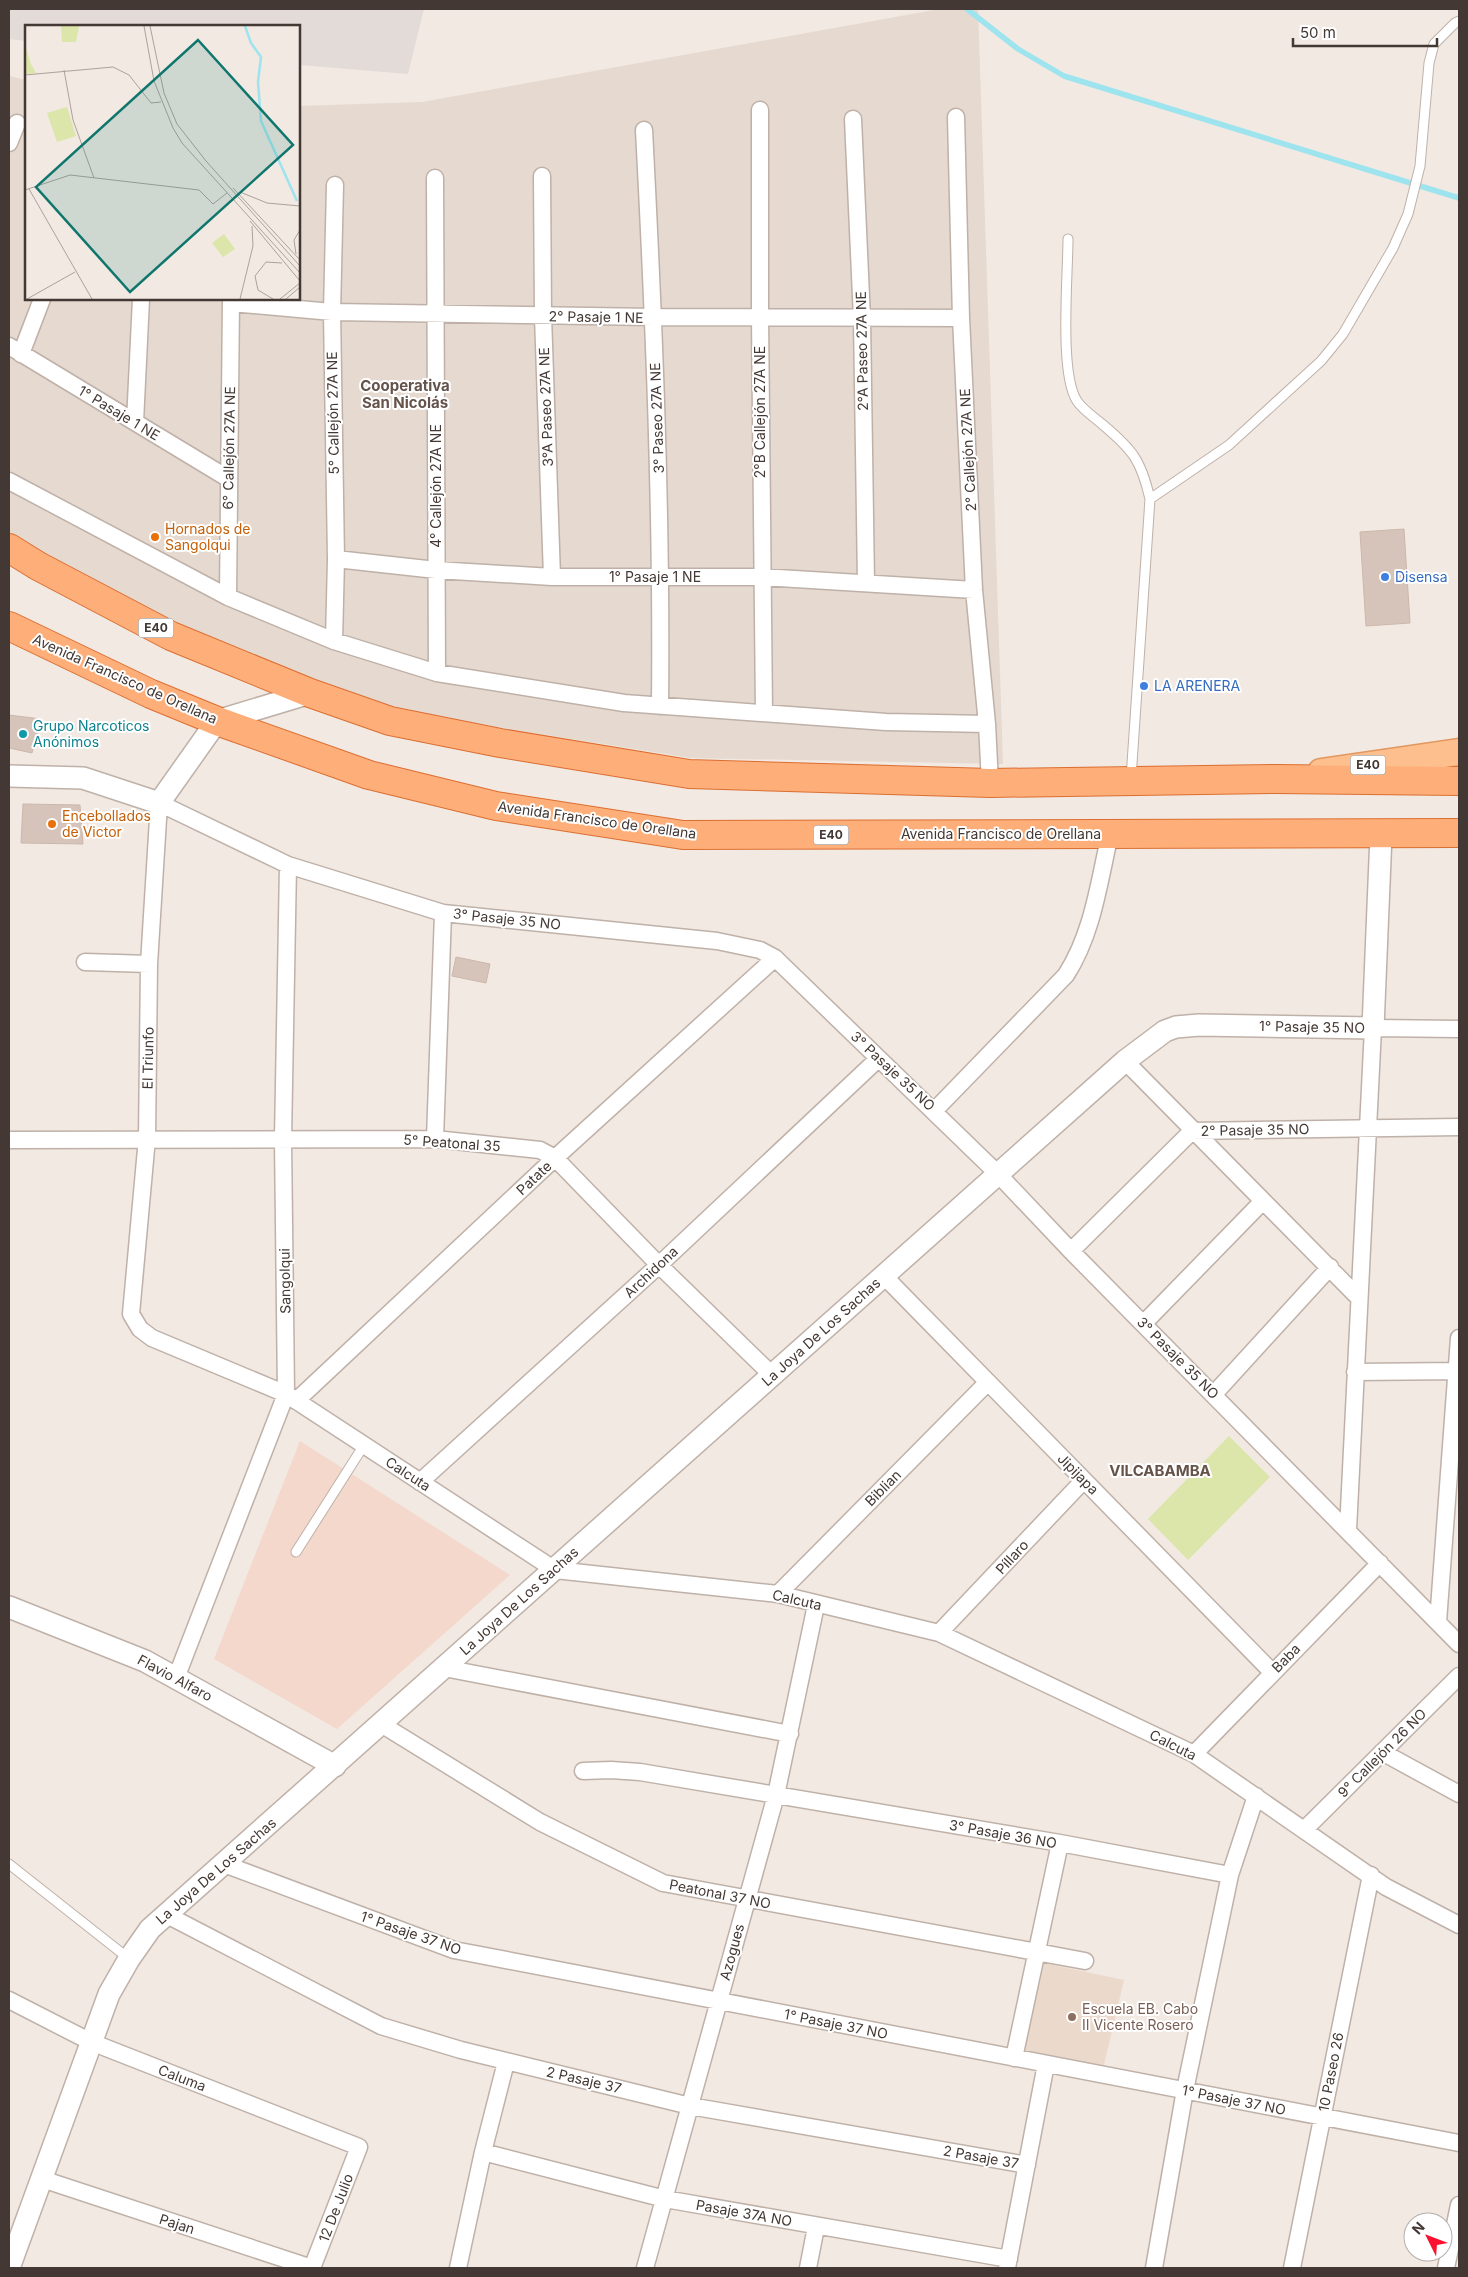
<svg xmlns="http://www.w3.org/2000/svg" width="1468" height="2277" font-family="Inter,sans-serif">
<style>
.residential{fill:#e5d9d0}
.commercial{fill:#f4d8cc}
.industrial{fill:#e3dbd8}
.education{fill:#ebd9cc}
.green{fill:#dce6aa}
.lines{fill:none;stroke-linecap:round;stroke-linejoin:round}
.stream{stroke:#9de4ef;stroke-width:5.5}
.building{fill:#d6c4bb;stroke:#cdb7ab}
.service-casing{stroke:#bfb1a8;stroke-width:11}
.minor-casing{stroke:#bfb1a8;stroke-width:19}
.tertiary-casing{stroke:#bfb1a8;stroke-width:24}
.primary-casing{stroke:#e2975f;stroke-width:29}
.trunk-casing{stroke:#dc6e31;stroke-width:30}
.service{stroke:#fff;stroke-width:9}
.minor{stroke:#fff;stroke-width:16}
.tertiary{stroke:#fff;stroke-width:21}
.primary{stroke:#febf8f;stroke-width:26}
.trunk{stroke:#feae78;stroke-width:28}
.food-dot{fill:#e8710a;stroke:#fff;stroke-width:2}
.shop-dot{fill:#3f7fe0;stroke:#fff;stroke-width:2}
.culture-dot{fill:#0f9aa8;stroke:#fff;stroke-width:2}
.education-dot{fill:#8d6e63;stroke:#fff;stroke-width:2}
.labels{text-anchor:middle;stroke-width:4;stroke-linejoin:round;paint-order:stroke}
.shield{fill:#fff;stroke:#7b7470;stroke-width:1}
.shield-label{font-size:12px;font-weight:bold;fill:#433833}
.street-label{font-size:14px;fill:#433833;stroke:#fff}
.food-label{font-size:14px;fill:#c56008;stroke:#fff;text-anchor:start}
.shop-label{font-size:14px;fill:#366cbe;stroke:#fff;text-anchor:start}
.culture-label{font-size:14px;fill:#0d838f;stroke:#fff;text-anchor:start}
.education-label{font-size:14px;fill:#785e54;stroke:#fff;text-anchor:start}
.neighbourhood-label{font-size:15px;font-weight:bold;fill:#65534a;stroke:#fff}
.inset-river{fill:none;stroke:#9de4ef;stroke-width:2.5}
.inset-road{fill:none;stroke:#aba29c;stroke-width:1}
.view{fill:#0f766e;fill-opacity:0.15;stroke:#0f766e;stroke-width:2.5}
.inset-edge{fill:none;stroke:#433833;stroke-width:2.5}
</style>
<rect width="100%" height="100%" fill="#f1e9e2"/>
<path class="residential" d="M 940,9 L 978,9 L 1003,764 L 691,758 L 327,700 L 9,544 L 9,76 L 26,80 L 26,299 L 299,299 L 299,106 L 422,102 Z"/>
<path class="commercial" d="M 300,1441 L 510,1575 L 337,1729 L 214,1659 Z"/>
<path class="industrial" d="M 9,9 L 424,9 L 408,74 L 299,65 L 299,26 L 26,26 L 26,41 L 9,39 Z"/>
<path class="education" d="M 1039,1962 L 1124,1980 L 1103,2069 L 1020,2053 Z"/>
<path class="green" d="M 1229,1436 L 1270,1477 L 1188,1560 L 1148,1519 Z"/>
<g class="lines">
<path class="stream" d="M 967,9 L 1018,49 L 1064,76 L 1459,198"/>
</g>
<path class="building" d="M 1404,529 L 1410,623 L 1366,626 L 1360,532 Z
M 9,715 L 41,719 L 32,753 L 9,748 Z
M 23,804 L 80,805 L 83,844 L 21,843 Z
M 456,957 L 490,964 L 486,983 L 452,976 Z"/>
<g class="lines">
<defs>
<path id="service" d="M 1068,239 C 1068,275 1059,374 1077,401 C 1083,410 1094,417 1102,424 C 1133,450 1141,460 1150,499 L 1131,778
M 1150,499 L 1229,445 L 1321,361 L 1343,334 L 1393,248 L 1408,214 L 1420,166 L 1429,63 L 1434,44 L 1455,23 L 1459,21
M 296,1552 L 364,1445
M 9,1864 L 128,1958"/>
<path id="minor" d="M 760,110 L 760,317 L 764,713
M 956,117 L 961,318 L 974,590 L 987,724 L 990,783
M 853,119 L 862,319 L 866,583
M 644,130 C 654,322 662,514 660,706
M 9,143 L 17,123
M 542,176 L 543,316 L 552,577
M 435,178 L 437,673
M 231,303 L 332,312 L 654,317 L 961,318
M 9,346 L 229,479
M 21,354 L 42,299
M 135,422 L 141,299
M 9,481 L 228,597 L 334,641 L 437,673 L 624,703 L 886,722 L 987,724
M 336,559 L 436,570 L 552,577 L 761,577 L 974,590
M 228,597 L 231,299
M 334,641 L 336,559 L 332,312 L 335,185
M 85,962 L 149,964
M 1125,1061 L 1358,1297
M 934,1111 L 1066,975 C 1093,933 1099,882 1110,834
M 435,1139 L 443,913
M 9,1140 L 435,1139 L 540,1150 L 555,1158 L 659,1265 L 772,1375
M 1071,1251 L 1192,1131 L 1459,1127
M 884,1276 L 1272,1672
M 1144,1323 L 1263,1201
M 1355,1372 L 1459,1371
M 1214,1394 L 1330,1267
M 296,1401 L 555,1158 L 775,958
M 420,1482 L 659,1265 L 878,1059
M 1348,1530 L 1373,1028 L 1459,1029
M 778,1594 L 988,1382
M 1438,1622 L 1459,1338
M 939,1633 L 1084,1480
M 1459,1644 L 1071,1251 L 998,1174 L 775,958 L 760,950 L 717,941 L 443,913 L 288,865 L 159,803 L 149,964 L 147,1138 L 131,1314 L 140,1329 L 152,1338 L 286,1394 L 555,1570 L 778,1594 L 939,1633 L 1194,1754 L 1386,1887 L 1459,1925
M 444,1668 L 790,1734
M 176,1678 L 286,1394 L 283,1139 L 288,865
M 381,1724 L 540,1822 L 663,1883 L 1085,1961
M 1382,1752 L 1459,1794
M 1194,1754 L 1380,1563
M 583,1771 L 611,1770 L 640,1772 L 1060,1843 L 1230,1875
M 1304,1830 L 1459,1676
M 224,1864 L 454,1950 L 1459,2143
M 167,1915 L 381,2026 L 461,2050 L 690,2106 L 1027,2165
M 9,2000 L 91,2042 L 359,2147 L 312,2268
M 1014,2058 L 1060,1843
M 483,2152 L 665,2199 L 1009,2259
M 42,2179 L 312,2268
M 458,2268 L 483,2152 L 506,2062
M 645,2268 L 776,1795 L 816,1605
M 808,2268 L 816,2227
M 1007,2268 L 1046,2064
M 1154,2268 L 1185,2090 L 1230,1875 L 1256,1796
M 1292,2268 L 1371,1875
M 1446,2268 L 1459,2205"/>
<path id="tertiary" d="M 9,776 L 83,778 L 159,803 L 217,721 L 310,693
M 9,1607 L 145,1661 L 335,1766
M 9,2268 L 109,1994 L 129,1959 L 150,1929 L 1125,1061 L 1165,1031 L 1176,1027 L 1199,1025 L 1373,1028 L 1381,835"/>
<path id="primary" d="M 1321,772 L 1459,752"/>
<path id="trunk" d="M 9,548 L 38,566 L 171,636 L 310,693 L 390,721 L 500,743 L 689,774 L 990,783 L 1276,779 L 1459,781
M 9,626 L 151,694 L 217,721 L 369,775 L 496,806 L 683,835 L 1459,833"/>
</defs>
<use href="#service" class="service-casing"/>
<use href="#minor" class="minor-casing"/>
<use href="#tertiary" class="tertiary-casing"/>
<use href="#primary" class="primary-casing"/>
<use href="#trunk" class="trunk-casing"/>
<use href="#service" class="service"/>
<use href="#minor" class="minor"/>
<use href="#tertiary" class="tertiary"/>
<use href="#primary" class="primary"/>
<use href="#trunk" class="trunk"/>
</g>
<g class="food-dot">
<circle cx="155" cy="537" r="5"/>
<circle cx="52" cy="824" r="5"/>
</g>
<g class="shop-dot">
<circle cx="1385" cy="577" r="5"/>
<circle cx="1144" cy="686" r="5"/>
</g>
<circle class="culture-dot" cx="23" cy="734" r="5"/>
<circle class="education-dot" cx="1072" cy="2017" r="5"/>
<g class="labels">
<g class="shield">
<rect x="138.5" y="618.5" width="35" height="19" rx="4"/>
<rect x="1350.5" y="755.5" width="35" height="19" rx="4"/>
<rect x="813.5" y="825.5" width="35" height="19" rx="4"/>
</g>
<g class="shield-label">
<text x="156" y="632">E40</text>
<text x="1368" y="769">E40</text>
<text x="831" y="839">E40</text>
</g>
<g class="street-label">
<text transform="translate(596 317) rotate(1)" y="5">2° Pasaje 1 NE</text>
<text transform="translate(862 351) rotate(-91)" y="5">2°A Paseo 27A NE</text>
<text transform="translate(546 407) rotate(-92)" y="5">3°A Paseo 27A NE</text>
<text transform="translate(760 412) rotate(-90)" y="5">2°B Callejón 27A NE</text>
<text transform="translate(119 413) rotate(31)" y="5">1° Pasaje 1 NE</text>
<text transform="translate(333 413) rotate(-91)" y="5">5° Callejón 27A NE</text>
<text transform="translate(657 418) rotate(-92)" y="5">3° Paseo 27A NE</text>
<text transform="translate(229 448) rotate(-89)" y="5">6° Callejón 27A NE</text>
<text transform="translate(968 450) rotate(-93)" y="5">2° Callejón 27A NE</text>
<text transform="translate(436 486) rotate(-90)" y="5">4° Callejón 27A NE</text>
<text x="655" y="582">1° Pasaje 1 NE</text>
<text transform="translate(125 679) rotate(24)" y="5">Avenida Francisco de Orellana</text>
<text transform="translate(597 820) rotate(8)" y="5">Avenida Francisco de Orellana</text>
<text x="1001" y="839">Avenida Francisco de Orellana</text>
<text transform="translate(507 919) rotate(6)" y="5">3° Pasaje 35 NO</text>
<text transform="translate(1312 1027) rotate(1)" y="5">1° Pasaje 35 NO</text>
<text transform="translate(148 1058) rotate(-89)" y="5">El Triunfo</text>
<text transform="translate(893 1071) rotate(43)" y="5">3° Pasaje 35 NO</text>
<text transform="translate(1255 1130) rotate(-1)" y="5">2° Pasaje 35 NO</text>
<text transform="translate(452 1143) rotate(4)" y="5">5° Peatonal 35</text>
<text transform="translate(534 1178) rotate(-43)" y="5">Patate</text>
<text transform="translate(651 1272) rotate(-43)" y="5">Archidona</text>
<text transform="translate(285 1281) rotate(-91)" y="5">Sangolqui</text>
<text transform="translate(821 1332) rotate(-42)" y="5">La Joya De Los Sachas</text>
<text transform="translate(1178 1358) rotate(45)" y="5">3° Pasaje 35 NO</text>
<text transform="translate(408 1474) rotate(33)" y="5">Calcuta</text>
<text transform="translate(1078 1474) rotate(45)" y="5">Jipijapa</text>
<text transform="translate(883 1488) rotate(-45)" y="5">Biblian</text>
<text transform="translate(1012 1557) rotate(-47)" y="5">Píllaro</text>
<text transform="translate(797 1600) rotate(13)" y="5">Calcuta</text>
<text transform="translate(519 1601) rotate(-42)" y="5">La Joya De Los Sachas</text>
<text transform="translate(1286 1658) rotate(-45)" y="5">Baba</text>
<text transform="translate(175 1678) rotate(28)" y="5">Flavio Alfaro</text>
<text transform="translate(1173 1745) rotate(27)" y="5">Calcuta</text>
<text transform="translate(1382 1753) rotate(-45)" y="5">9° Callejón 26 NO</text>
<text transform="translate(1003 1834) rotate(10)" y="5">3° Pasaje 36 NO</text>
<text transform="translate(216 1871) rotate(-41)" y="5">La Joya De Los Sachas</text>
<text transform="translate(720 1894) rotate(11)" y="5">Peatonal 37 NO</text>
<text transform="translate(411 1933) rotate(19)" y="5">1° Pasaje 37 NO</text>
<text transform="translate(732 1952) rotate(-75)" y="5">Azogues</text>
<text transform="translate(836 2024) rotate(11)" y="5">1° Pasaje 37 NO</text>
<text transform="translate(1331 2072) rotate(-79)" y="5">10 Paseo 26</text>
<text transform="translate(182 2078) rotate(21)" y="5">Caluma</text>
<text transform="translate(584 2080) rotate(13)" y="5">2 Pasaje 37</text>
<text transform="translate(1234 2100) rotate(11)" y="5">1° Pasaje 37 NO</text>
<text transform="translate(981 2157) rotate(10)" y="5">2 Pasaje 37</text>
<text transform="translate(336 2208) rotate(-69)" y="5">12 De Julio</text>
<text transform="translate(744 2213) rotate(10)" y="5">Pasaje 37A NO</text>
<text transform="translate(177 2224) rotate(18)" y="5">Pajan</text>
</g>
<g class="food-label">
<text x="165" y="534">Hornados de<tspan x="165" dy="16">Sangolqui</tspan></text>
<text x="62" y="821">Encebollados<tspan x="62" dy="16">de Victor</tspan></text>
</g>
<g class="shop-label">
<text x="1395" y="582">Disensa</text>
<text x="1154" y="691">LA ARENERA</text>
</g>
<g class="culture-label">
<text x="33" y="731">Grupo Narcoticos<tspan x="33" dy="16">Anónimos</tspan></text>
</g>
<g class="education-label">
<text x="1082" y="2014">Escuela EB. Cabo<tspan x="1082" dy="16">II Vicente Rosero</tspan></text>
</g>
<g class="neighbourhood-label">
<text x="405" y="391">Cooperativa<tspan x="405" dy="17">San Nicolás</tspan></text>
<text x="1160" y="1476">VILCABAMBA</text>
</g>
</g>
<g transform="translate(25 25)">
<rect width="275" height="275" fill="#f1e9e2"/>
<path d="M 36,1 L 54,1 L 51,17 L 37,17 ZM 0,20 L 6,39 L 11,48 L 1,49 ZM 42,82 L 51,111 L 32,117 L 22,88 ZM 199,209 L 210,224 L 198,232 L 187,218 Z" fill="#dce6aa"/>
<path class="inset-river" d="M 220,1 L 226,18 L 236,32 L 233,57 L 236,96 L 272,176"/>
<path class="inset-road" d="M 119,1 L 129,56 L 148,103 L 157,118 L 275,248M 125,1 L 139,68 L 152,99 L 181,136 L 275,241M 39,45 L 48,95 L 69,153M 0,50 L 88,42 L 104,50 L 126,78 L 136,77M 208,163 L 275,235M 4,164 L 67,274M 0,165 L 45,150 L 174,165 L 188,179 L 202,168M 215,167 L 242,178 L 275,181M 225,196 L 275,256M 271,229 L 269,215 L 275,205M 2,274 L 50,247M 215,274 L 228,221 L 227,201M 248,274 L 233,265 L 230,251 L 241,237 L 257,238M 255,274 L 275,258M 261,274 L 275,262"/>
<path class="view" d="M 173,15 L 268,120 L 105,267 L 11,162 Z"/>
<rect width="275" height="275" class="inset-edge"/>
</g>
<rect width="1468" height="2277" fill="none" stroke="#433833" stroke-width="20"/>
<g transform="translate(1428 2237) rotate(312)"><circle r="24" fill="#ffffff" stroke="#b4afad"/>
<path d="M0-4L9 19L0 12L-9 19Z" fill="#f9112f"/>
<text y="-8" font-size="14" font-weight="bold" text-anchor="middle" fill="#433833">N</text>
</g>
<path d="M1293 38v8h144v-8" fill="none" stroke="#433833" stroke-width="2.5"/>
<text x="1300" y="38" font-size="15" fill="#433833" stroke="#ffffff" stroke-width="4" paint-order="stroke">50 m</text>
</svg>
